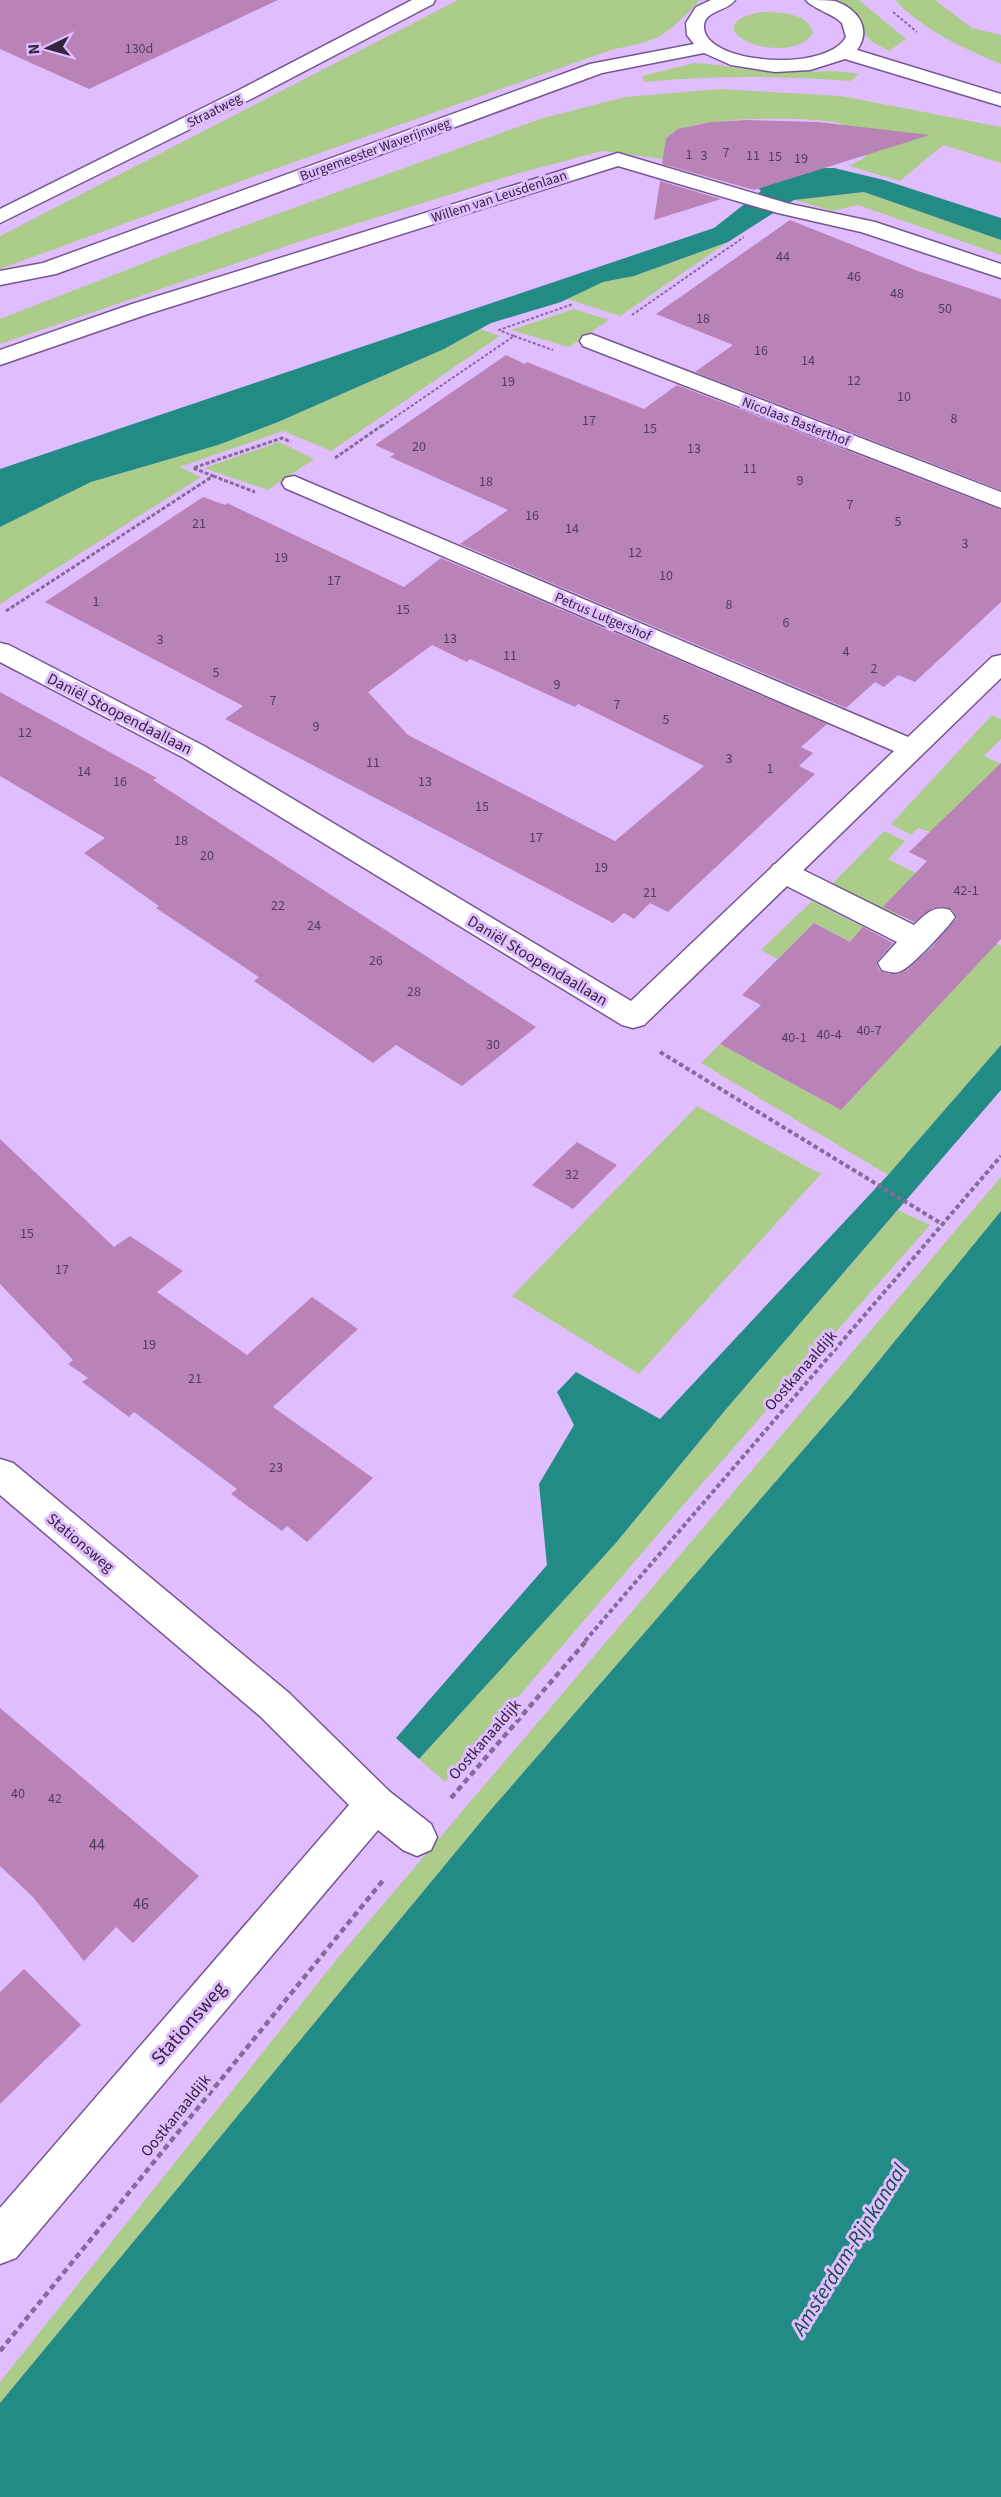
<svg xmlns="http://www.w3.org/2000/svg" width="1001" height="2497" font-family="'Source Sans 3',sans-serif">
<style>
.green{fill:#accc89}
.water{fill:#228b85}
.building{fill:#ba83b7;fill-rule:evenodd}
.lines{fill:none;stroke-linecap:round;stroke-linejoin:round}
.service-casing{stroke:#765691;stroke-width:3}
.minor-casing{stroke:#765691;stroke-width:3}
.secondary-casing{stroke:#765691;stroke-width:3}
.path-far3{stroke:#846c99;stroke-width:2;stroke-dasharray:3 2;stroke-linecap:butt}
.path-far2{stroke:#846c99;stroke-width:3;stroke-dasharray:4 2;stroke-linecap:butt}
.path-far1{stroke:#846c99;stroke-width:4;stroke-dasharray:4.5 3;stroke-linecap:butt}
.path{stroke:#846c99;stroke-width:4.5;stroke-dasharray:6 4;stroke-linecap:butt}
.service{fill:#fff;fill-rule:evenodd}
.minor{fill:#fff;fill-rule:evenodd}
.secondary{fill:#fff;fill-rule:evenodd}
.labels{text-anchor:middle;stroke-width:6;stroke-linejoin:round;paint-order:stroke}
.number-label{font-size:14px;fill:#553c5d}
.far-street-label{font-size:14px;fill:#33253f;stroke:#e0bdff}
.street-label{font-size:16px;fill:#33253f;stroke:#e0bdff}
.near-number-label{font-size:16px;fill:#553c5d}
.near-street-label{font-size:20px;fill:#33253f;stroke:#e0bdff}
.near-water-label{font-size:21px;font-style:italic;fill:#154e4b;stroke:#e0bdff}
</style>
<rect width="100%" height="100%" fill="#e0bdff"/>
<path class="green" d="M 458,0 L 703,0 L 699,1 C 667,35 660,41 614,49 L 255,176 L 0,269 L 0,236 Z
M 831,0 L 859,0 L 906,39 L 889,51 L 872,42 L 864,33 L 858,19 Z
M 895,0 L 935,0 L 972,28 L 1001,35 L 1001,64 C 963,48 924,31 895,0 Z
M 761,12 C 778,12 809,12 813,33 C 788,71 686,27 761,12 Z
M 695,63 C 720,64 744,70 770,72 C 800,74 829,68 859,74 L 850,81 C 781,76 714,75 645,82 L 642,76 Z
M 720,89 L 841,96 L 1001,127 L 1001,163 L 943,145 L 900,181 L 849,166 L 864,158 L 870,151 C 862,143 850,126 839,123 C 811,116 692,116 671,134 C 663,140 665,150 663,159 L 602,151 L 516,174 L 298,242 L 0,344 L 0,319 L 180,249 L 540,119 L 625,97 Z
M 864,192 L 1001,240 L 1001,255 L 858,205 L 833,211 L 794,200 Z
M 728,242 L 620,316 L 567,299 L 603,282 L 634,276 Z
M 574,309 L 609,320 L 569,347 L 511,330 Z
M 480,329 L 500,336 L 331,451 L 283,431 L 180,467 L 201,477 L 0,604 L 0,527 L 91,482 L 218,445 L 278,422 L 444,349 Z
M 279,442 L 314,459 L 268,490 L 204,468 Z
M 992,715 L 1001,719 L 1001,739 L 984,756 L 1001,764 L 930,832 L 918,828 L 911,835 L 891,824 Z
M 884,831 L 905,841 L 888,859 L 916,873 L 903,914 L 894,916 L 832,884 Z
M 812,901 L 869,930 L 874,936 L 872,953 L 814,923 L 778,959 L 761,950 Z
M 967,930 L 1001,946 L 1001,1045 L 888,1175 L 701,1063 L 720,1044 L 841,1110 L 950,993 Z
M 697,1106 L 821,1174 L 639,1374 L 512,1296 Z
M 1001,1177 L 1001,1211 L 850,1396 L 488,1813 L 0,2403 L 0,2382 L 341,1954 Z
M 898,1210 L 930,1225 L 692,1495 L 445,1782 L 419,1759 L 615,1544 L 727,1408 Z"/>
<path class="water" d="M 834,168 L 884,180 L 1001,218 L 1001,240 L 864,192 L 794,200 L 728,242 L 634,276 L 603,282 L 561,302 L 491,323 L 444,349 L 278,422 L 218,445 L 91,482 L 0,527 L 0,469 L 714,228 L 761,191 L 740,169 Z
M 1001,1045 L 1001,1090 L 727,1408 L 615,1544 L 419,1759 L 396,1738 L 547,1565 L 539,1484 L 574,1425 L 557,1392 L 576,1372 L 660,1419 L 888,1175 Z
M 1001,1211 L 1001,2497 L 0,2497 L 0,2403 L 488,1813 L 850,1396 Z"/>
<path class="building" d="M 0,0 L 278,0 L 89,89 L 0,49 Z
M 747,120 L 818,122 L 930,135 L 754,190 L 662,164 L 666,138 L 678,129 L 711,122 Z
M 660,181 L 721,199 L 654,220 Z
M 790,220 L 918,271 L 1001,299 L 1001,490 L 695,372 L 733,345 L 656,314 Z
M 506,355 L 525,364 L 527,362 L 644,409 L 677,385 L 1001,510 L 1001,602 L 915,682 L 898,675 L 884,687 L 875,682 L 846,708 L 460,544 L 508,510 L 390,457 L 395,454 L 375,445 Z
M 203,497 L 225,505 L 227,503 L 404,587 L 441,558 L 827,724 L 801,747 L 813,753 L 799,766 L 815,774 L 668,912 L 650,903 L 634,919 L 624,913 L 613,923 L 225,719 L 243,706 L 45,602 ZM 432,645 L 467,662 L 470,659 L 575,707 L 578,704 L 704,766 L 615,841 L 408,735 L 368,692 Z
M 0,692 L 157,778 L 153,780 L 536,1027 L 462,1086 L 396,1045 L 373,1063 L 254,981 L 259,977 L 156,908 L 159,906 L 84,853 L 105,838 L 0,776 Z
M 1001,763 L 1001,939 L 841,1110 L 720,1044 L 761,1005 L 742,995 L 814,923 L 850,942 L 863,927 L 893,943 L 876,963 L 880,971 L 889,974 L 899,974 L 907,970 L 931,948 L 957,918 L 952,909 L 933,908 L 914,922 L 883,907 L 927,861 L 909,852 Z
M 0,1139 L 114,1247 L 130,1236 L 183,1271 L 157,1292 L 247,1355 L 312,1297 L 358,1329 L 273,1407 L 373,1478 L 307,1542 L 287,1526 L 282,1531 L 231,1494 L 237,1489 L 217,1474 L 134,1412 L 129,1417 L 82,1382 L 88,1378 L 68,1364 L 73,1360 L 0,1284 Z
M 577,1142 L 617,1165 L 573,1209 L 532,1185 Z
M 0,1708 L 199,1876 L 133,1943 L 116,1927 L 84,1961 L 33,1897 L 0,1866 Z
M 24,1969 L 81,2025 L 0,2104 L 0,1992 Z"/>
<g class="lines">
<defs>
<path id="service" d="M 783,862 L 793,865 L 914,925 C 926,914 933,905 950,910 L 955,917 C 948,928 911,967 901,971 C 894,974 889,972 882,970 L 878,963 L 897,942 L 773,879 L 769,872 L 773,865 Z"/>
<path id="minor" d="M 412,0 L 435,0 L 433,4 L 253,98 L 0,223 L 0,209 L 239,90 Z
M 618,153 L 790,204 L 875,222 L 1001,264 L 1001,278 L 861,232 L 778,213 L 618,166 L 148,314 L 0,365 L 0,350 L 132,304 Z
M 591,334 L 1001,492 L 1001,508 L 583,346 L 580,341 L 583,336 Z
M 294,476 L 908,737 L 992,657 L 1001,655 L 1001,678 L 644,1025 L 633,1028 L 622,1025 L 184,758 L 0,662 L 0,643 L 9,645 L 204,746 L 631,1001 L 894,751 L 285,488 L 282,483 L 285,478 Z
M 0,1459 L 13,1463 L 289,1693 L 389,1791 L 431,1824 L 437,1837 L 431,1850 L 417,1856 L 403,1850 L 378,1830 L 16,2258 L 0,2264 L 0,2208 L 349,1805 L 261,1717 L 0,1495 Z"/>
<path id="secondary" d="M 711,0 L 735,0 C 728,11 706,10 704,25 C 700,64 826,74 846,37 L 842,23 C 832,13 813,9 806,0 C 815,0 827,0 835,1 C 858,9 872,29 857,50 L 1001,94 L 1001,106 L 845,59 L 810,70 L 775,72 L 731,65 L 704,53 L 602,73 L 56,274 L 0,285 L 0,271 L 43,263 L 590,64 L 694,44 L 687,35 L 686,23 L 696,7 Z"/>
</defs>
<use href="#service" class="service-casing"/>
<use href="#minor" class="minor-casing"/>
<use href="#secondary" class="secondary-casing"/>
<path class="path-far3" d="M 893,12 L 917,32
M 632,315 L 744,237
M 514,336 L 553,350
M 382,426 L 514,336 L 499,330 L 573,304"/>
<path class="path-far2" d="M 335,458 L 384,424
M 213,476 L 255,492
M 6,611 L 213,476 L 193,468 L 282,438 L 291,442"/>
<path class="path-far1" d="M 660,1052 L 942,1224
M 585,1641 L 1001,1156"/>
<path class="path" d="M 451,1798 L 587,1640
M 0,2351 L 385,1878"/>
<use href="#service" class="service"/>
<use href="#minor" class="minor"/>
<use href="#secondary" class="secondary"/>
</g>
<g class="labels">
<g class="number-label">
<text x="139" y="53">130d</text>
<text x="726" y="157">7</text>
<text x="689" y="159">1</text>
<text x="704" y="160">3</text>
<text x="753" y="160">11</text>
<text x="775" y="161">15</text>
<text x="801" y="163">19</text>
<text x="783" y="261">44</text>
<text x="854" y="281">46</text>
<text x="897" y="298">48</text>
<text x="945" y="313">50</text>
<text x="703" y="323">18</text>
<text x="761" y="355">16</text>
<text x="808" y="365">14</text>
<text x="854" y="385">12</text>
<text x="508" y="386">19</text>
<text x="904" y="401">10</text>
<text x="954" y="423">8</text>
<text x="589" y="425">17</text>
<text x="650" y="433">15</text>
<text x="419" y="451">20</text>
<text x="694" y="453">13</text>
<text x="750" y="473">11</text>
<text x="800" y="485">9</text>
<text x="486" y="486">18</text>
<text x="850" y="509">7</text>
<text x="532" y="520">16</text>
<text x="898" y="526">5</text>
<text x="199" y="528">21</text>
<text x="572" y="533">14</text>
<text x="965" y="548">3</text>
<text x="635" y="557">12</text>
<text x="281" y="562">19</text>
<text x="666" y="580">10</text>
<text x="334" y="585">17</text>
<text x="96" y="606">1</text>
<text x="729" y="609">8</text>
<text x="403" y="614">15</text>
<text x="786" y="627">6</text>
<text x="450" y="643">13</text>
<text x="160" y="644">3</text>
<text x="846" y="656">4</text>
<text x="510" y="660">11</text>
<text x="874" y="673">2</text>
<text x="216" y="677">5</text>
<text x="557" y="689">9</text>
<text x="273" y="705">7</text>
<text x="617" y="709">7</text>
<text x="666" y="724">5</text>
<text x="316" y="731">9</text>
<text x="25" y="737">12</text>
<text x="729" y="763">3</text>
<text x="373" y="767">11</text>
<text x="770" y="773">1</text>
<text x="84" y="776">14</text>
<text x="120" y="786">16</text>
<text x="425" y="786">13</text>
<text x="482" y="811">15</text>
<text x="536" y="842">17</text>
<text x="181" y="845">18</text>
<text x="207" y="860">20</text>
<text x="601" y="872">19</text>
<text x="966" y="895">42-1</text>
<text x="650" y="897">21</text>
<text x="278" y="910">22</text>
<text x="314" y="930">24</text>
<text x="376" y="965">26</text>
<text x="414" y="996">28</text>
<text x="869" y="1035">40-7</text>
<text x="829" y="1039">40-4</text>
<text x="794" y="1042">40-1</text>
<text x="493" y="1049">30</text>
<text x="572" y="1179">32</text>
<text x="27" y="1238">15</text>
<text x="62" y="1274">17</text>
<text x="149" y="1349">19</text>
<text x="195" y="1383">21</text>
<text x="276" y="1472">23</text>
<text x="18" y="1798">40</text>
<text x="55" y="1803">42</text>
</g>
<g class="far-street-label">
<text transform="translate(214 110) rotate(-27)" y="5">Straatweg</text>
<text transform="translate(375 149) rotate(-20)" y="5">Burgemeester Waverijnweg</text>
<text transform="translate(499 196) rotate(-18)" y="5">Willem van Leusdenlaan</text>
<text transform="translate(796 421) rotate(21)" y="5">Nicolaas Basterthof</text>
<text transform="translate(603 616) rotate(23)" y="5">Petrus Lutgershof</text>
</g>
<g class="street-label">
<text transform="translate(120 713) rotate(27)" y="6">Daniël Stoopendaallaan</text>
<text transform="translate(538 960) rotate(31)" y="6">Daniël Stoopendaallaan</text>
<text transform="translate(800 1370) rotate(-49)" y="6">Oostkanaaldijk</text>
<text transform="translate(81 1542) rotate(40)" y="6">Stationsweg</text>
<text transform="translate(484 1739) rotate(-49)" y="6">Oostkanaaldijk</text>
<text transform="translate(175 2115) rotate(-51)" y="6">Oostkanaaldijk</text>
</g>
<g class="near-number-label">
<text x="97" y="1850">44</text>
<text x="141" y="1909">46</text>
</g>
<g class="near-street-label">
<text transform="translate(188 2023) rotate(-49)" y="7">Stationsweg</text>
</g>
<g class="near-water-label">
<text transform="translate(849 2249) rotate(-58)" y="7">Amsterdam-Rijnkanaal</text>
</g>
</g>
<g transform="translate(48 48) rotate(265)" stroke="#e0bdff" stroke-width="4.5" paint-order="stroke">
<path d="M0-4.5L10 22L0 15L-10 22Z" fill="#33253f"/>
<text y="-9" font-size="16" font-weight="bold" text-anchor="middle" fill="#33253f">N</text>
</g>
</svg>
